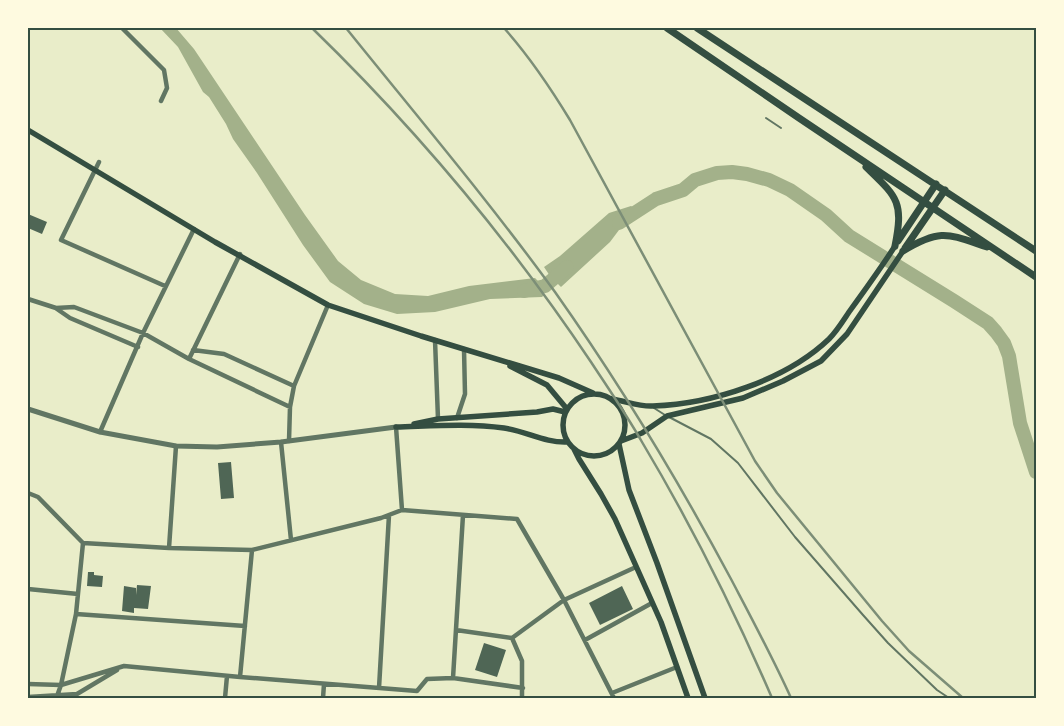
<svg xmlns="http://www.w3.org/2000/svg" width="1064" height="726" font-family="Arial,sans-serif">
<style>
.water{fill:#a3b18a}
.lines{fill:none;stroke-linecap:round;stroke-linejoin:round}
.river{stroke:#a3b18a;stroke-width:14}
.building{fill:#4f6655}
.service{stroke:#617663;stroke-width:2}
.minor{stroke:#617663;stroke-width:4.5}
.tertiary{stroke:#617663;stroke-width:5}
.secondary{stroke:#344e41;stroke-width:5.5}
.primary{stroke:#344e41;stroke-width:7}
.rail{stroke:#7c8e77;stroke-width:2.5}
.neatline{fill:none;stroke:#344e41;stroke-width:2}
</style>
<rect width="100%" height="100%" fill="#e9edc9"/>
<path class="water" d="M 160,28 L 176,28 L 194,49 L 305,215 L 338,261 L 361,280 L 395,294 L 428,296 L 469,286 L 535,278 L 542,285 L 544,295 L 542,297 L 490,299 L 435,312 L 397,314 L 364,304 L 330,282 L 303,245 L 257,173 L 233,139 L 226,124 L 209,97 L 203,92 L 178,47 Z
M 631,206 L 634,208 L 635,213 L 631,214 L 610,242 L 561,287 L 550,276 L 544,267 L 560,256 L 609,213 Z"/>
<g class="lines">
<path class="river" d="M 619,223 L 656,199 L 683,190 L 695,180 L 717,173 L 732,172 L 747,174 L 769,180 L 790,190 L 826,215 L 849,236 L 954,301 L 988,323 L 996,332 L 1004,343 L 1009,356 L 1020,423 L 1036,472
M 524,291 L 545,286 L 567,267"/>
</g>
<path class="building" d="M 28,214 L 47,222 L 42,234 L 28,228 Z
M 231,462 L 234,498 L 221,499 L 218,463 Z
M 88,572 L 94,572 L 94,575 L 103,576 L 102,587 L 87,586 Z
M 137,585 L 151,586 L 148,609 L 134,608 L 134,613 L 122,611 L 124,586 L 136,588 L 136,595 Z
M 622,586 L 633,609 L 600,625 L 589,603 Z
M 484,643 L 506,650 L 497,677 L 475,670 Z"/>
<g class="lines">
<path class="service" d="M 766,118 L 781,128
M 654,408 L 665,415
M 669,417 L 711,439 L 738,463 L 795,537 L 863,615 L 888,643 L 937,690 L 949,698"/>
<path class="minor" d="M 122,28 L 164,70 L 167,88 L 161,101
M 99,162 L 61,240 L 165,286
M 28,299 L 56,308 L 74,307 L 143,333 L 189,359 L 290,407
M 57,309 L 70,318 L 138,347
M 435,340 L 438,419
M 193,350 L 224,354 L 294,386
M 189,359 L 240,254
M 457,418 L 465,394 L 464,349
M 396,427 L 402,510
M 100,432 L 143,333 L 194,229
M 289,441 L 290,407 L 294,386 L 328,305
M 281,442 L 291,540
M 28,493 L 38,497 L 83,543
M 83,543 L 169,548 L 252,550 L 381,518 L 402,510 L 517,519 L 564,600 L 614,698
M 169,548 L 176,446
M 28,589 L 78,594
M 76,614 L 245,626
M 456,630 L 512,638
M 585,640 L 652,603
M 240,677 L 252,550
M 453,678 L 463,515
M 28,684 L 61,685 L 124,666 L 240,677 L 417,691 L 427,679 L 453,678 L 523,688
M 379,688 L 389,515
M 612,693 L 677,667
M 28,697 L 77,694 L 117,670
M 60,698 L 57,696 L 61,685 L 76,614 L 83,543
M 225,698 L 227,676
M 323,698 L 324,684
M 522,698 L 522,661 L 512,638 L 564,600 L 636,567"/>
<path class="tertiary" d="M 28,409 L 100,432 L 176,446 L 217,447 L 281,442 L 396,427"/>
<path class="secondary" d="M 28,130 L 215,242 L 328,305 L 421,336 L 559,378 L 593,393
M 510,366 L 547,385 L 567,409
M563 425a31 31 0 1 1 62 0a31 31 0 1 1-62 0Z
M 612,399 C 625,401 640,407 653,406 C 712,404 786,380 829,339 C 837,331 843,321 849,312 C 865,290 881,268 895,246
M 414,424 L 438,419 L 537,412 L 553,409 L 565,412
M 396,427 C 432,426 468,423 504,428 C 526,431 545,443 567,442
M 621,441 L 642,433 L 667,416 L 743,398 L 783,381 L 821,361 L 847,334 L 903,251
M 619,444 L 629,490 L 657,563 L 705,698
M 574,449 L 579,459 L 601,494 L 615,519 L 661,622 L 688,698"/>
<path class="primary" d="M 667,28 L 799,118 L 1036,277
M 697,28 L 1036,251
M 866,167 C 897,197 904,201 895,246
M 898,241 L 936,184
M 905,248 L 945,190
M 903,251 C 941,228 948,234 987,247"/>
<path class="rail" d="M 312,28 C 416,129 510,241 591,362 C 608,388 626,414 642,442 C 691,524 734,610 772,698
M 346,28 C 416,115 489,201 555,292 C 620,384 678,480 731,579 C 752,619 773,658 791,698
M 504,28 C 529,56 550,87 570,120 L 755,461 L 777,493 L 882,621 L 909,651 L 963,698"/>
</g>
<rect width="1064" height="726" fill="none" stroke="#fefae0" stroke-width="58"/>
<rect x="29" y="29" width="1006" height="668" class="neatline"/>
</svg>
